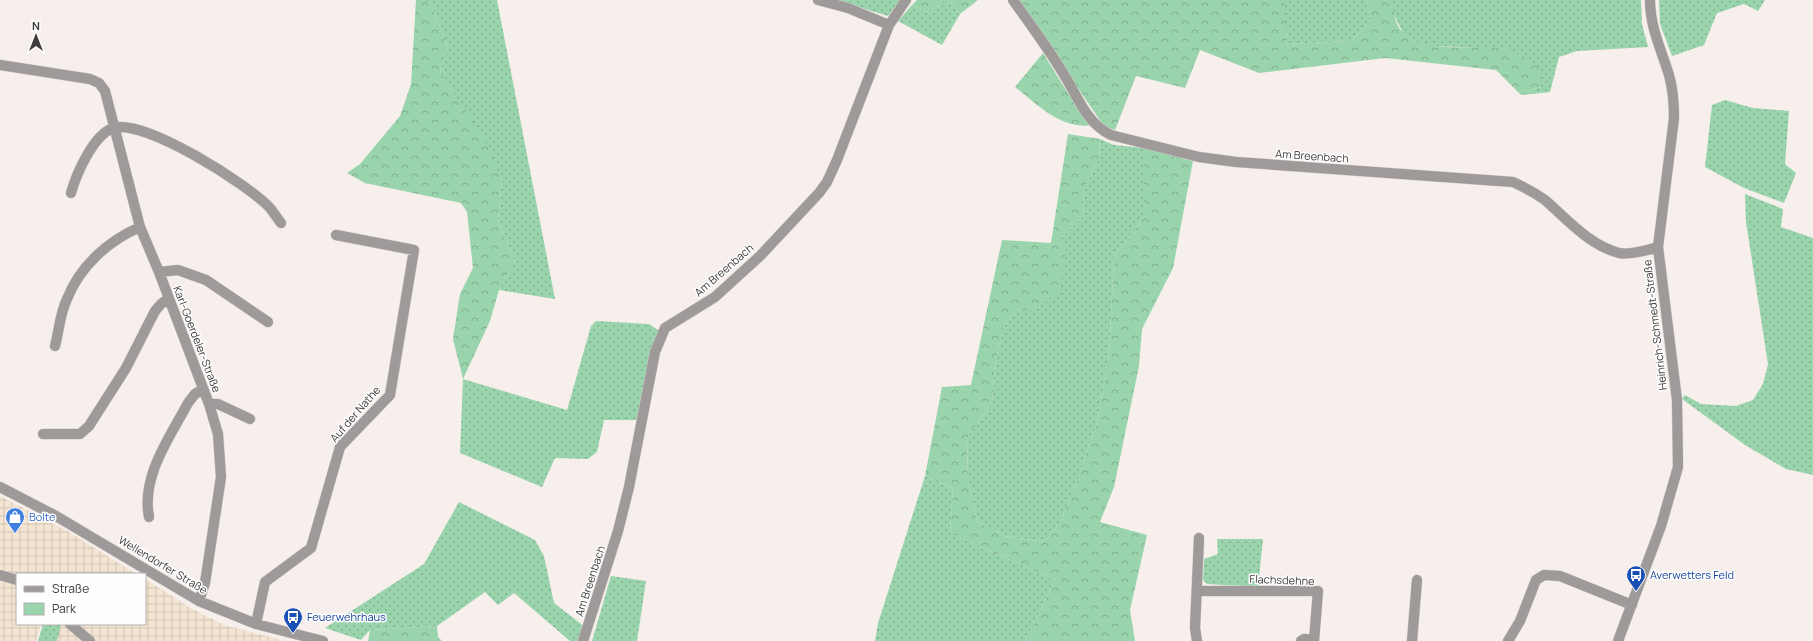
<svg xmlns="http://www.w3.org/2000/svg" width="1813" height="641" font-family="Manrope,sans-serif">
<style>
.industrial{fill:url(#industrial-grid)}
.green{fill:url(#green-dots)}
.forest{fill:url(#forest-crowns)}
.lines{fill:none;stroke-linecap:round;stroke-linejoin:round}
.minor-casing{stroke:#d2cbc9;stroke-width:11}
.minor{stroke:#9e9a99;stroke-width:10}
.labels{text-anchor:middle;stroke-width:3;stroke-linejoin:round;paint-order:stroke}
.street-label{font-size:11px;fill:#3f3c3b;stroke:#fefefe}
.shop-label{font-size:11px;fill:#366cbe;stroke:#fefefe;text-anchor:start}
.transit-label{font-size:11px;fill:#164399;stroke:#fefefe;text-anchor:start}
</style>
<defs>
<pattern id="industrial-grid" width="8" height="8" patternUnits="userSpaceOnUse"><rect width="8" height="8" fill="#f4e5d2"/><path d="M0 4h8M4 0v8" fill="none" stroke="#d2c5b5"/></pattern>
<pattern id="green-dots" width="8" height="8" patternUnits="userSpaceOnUse"><rect width="8" height="8" fill="#9ad4ad"/><path d="M2 2h.1M6 6h.1" fill="none" stroke="#7fad8e" stroke-width="1.8" stroke-linecap="round"/></pattern>
<pattern id="forest-crowns" width="20" height="18" patternUnits="userSpaceOnUse"><rect width="20" height="18" fill="#9ad4ad"/><path d="M2 6a3 3 0 1 1 6 0M12 15a3 3 0 1 1 6 0" fill="none" stroke="#7fad8e"/></pattern>
</defs>
<rect width="100%" height="100%" fill="#f7efec"/>
<path class="industrial" d="M 0,496 L 69,532 L 136,574 L 17,574 L 17,624 L 41,624 L 36,641 L 0,641 Z
M 145,579 L 194,610 L 224,625 L 285,641 L 57,641 L 60,624 L 145,624 Z"/>
<path class="green" d="M 423,0 L 497,0 L 555,299 L 499,290 L 515,261 L 498,220 L 502,180 L 440,71 L 448,48 L 433,8 Z
M 835,0 L 900,0 L 888,16 Z
M 1285,0 L 1367,0 L 1371,19 L 1352,41 L 1288,44 L 1285,28 Z
M 1393,0 L 1641,0 L 1642,24 L 1648,47 L 1577,51 L 1559,57 L 1550,92 L 1521,95 L 1541,86 L 1505,48 L 1424,46 L 1404,35 L 1393,13 Z
M 1659,0 L 1765,0 L 1758,11 L 1744,4 L 1717,13 L 1704,45 L 1672,56 L 1660,24 Z
M 949,1 L 960,14 L 942,45 L 898,21 L 912,5 L 926,12 Z
M 1725,100 L 1753,108 L 1789,111 L 1785,164 L 1796,173 L 1784,203 L 1744,188 L 1705,167 L 1712,105 Z
M 1100,139 L 1114,145 L 1144,148 L 1144,217 L 1114,256 L 1109,355 L 1097,422 L 1077,482 L 1061,520 L 1045,542 L 1005,536 L 977,521 L 968,479 L 967,438 L 992,403 L 995,365 L 1003,328 L 1016,311 L 1034,309 L 1061,238 L 1083,216 L 1084,190 L 1099,157 Z
M 1745,194 L 1783,209 L 1781,227 L 1813,238 L 1813,475 L 1786,469 L 1745,445 L 1682,399 L 1685,395 L 1701,404 L 1736,406 L 1753,400 L 1763,384 L 1768,364 L 1746,222 Z
M 596,321 L 649,324 L 658,330 L 639,420 L 604,420 L 597,452 L 588,459 L 555,458 L 542,487 L 460,453 L 463,379 L 567,410 L 591,326 Z
M 925,476 L 953,488 L 950,533 L 1055,580 L 1025,641 L 875,641 L 878,623 Z
M 459,502 L 535,540 L 544,556 L 554,603 L 585,627 L 578,641 L 570,641 L 514,593 L 498,605 L 485,592 L 437,626 L 370,630 L 361,640 L 325,628 L 424,564 Z
M 1217,539 L 1263,539 L 1258,587 L 1207,584 L 1203,580 L 1204,559 L 1218,554 Z
M 611,576 L 646,581 L 637,641 L 592,641 Z
M 43,624 L 61,625 L 57,641 L 38,641 Z"/>
<path class="forest" d="M 416,0 L 423,0 L 433,8 L 448,48 L 440,71 L 459,103 L 483,135 L 502,180 L 498,220 L 515,261 L 499,290 L 490,321 L 463,379 L 453,339 L 460,294 L 473,268 L 467,212 L 461,203 L 365,183 L 347,173 L 360,164 L 400,116 L 411,84 Z
M 917,0 L 978,0 L 960,14 L 949,1 L 926,12 L 912,5 Z
M 1017,0 L 1285,0 L 1285,28 L 1288,44 L 1352,41 L 1371,19 L 1367,0 L 1393,0 C 1391,63 1462,43 1503,48 C 1514,49 1528,61 1538,66 L 1541,86 L 1521,95 L 1496,70 L 1385,58 L 1259,73 L 1200,50 L 1185,88 L 1136,76 L 1115,130 L 1104,126 Z
M 1043,53 L 1079,111 L 1092,125 C 1061,130 1037,104 1015,87 Z
M 1068,134 L 1100,139 L 1099,157 L 1084,190 L 1083,216 L 1061,238 L 1066,250 L 1059,293 L 1034,309 L 1016,311 L 1003,328 L 995,365 L 992,403 L 967,438 L 968,479 L 977,521 L 1005,536 L 1045,542 L 1061,520 L 1077,482 L 1097,422 L 1109,355 L 1114,256 L 1144,217 L 1144,148 L 1193,161 L 1173,268 L 1142,329 L 1139,366 L 1114,487 L 1100,522 L 1147,535 L 1130,610 L 1135,641 L 1025,641 L 1055,580 L 950,533 L 953,488 L 925,476 L 942,387 L 971,385 L 1002,240 L 1051,243 Z
M 437,626 L 438,637 L 442,641 L 368,641 L 370,630 Z"/>
<g class="lines">
<defs>
<path id="minor" d="M 818,0 L 848,8 L 889,25
M 1013,0 C 1030,24 1048,48 1063,73 C 1077,95 1086,123 1111,135 L 1199,157 L 1236,162 L 1513,182 C 1524,187 1535,193 1545,200 C 1568,220 1589,245 1619,253 C 1628,255 1649,250 1658,247
M 0,65 L 90,79 L 99,83 L 105,91 L 140,227 L 159,272 L 209,404 L 218,434 L 221,477 L 205,583 L 199,601
M 71,193 C 76,175 93,135 113,128 C 144,118 249,185 270,208 C 274,213 277,218 281,223
M 159,272 L 178,270 L 206,280 L 268,322
M 55,346 C 59,331 60,313 67,299 C 80,266 108,241 140,227
M 209,404 L 218,404 L 250,419
M 43,434 L 80,434 L 89,426 L 126,368 L 155,311 L 161,304 L 168,299
M 0,487 L 56,516 L 199,601 L 256,624 L 323,641
M 149,517 C 141,476 170,437 188,403 L 195,394 L 203,389
M 0,575 L 17,580
M 1197,591 L 1318,591 L 1314,641
M 70,624 L 90,641
M 256,624 L 265,582 L 311,548 L 340,447 L 390,395 L 414,250 L 336,235
M 583,641 L 618,531 L 629,487 L 655,352 L 665,328 L 715,297 L 760,256 L 819,193 L 827,182 L 837,160 L 889,25 L 906,0
M 1197,641 L 1195,628 L 1199,538
M 1301,641 L 1304,639 L 1314,640
M 1412,641 L 1417,580
M 1508,641 L 1520,621 L 1536,580 L 1544,575 L 1560,576 L 1632,605
M 1618,641 L 1661,526 L 1678,467 L 1677,400 L 1658,247 L 1674,118 C 1674,104 1673,89 1669,75 C 1661,49 1650,27 1650,0"/>
</defs>
<use href="#minor" class="minor-casing"/>
<use href="#minor" class="minor"/>
</g>
<defs>
<symbol id="shop-pin" viewBox="-11 -11 22 30"><path d="M0 17L-7.5 6A9.5 9.5 0 1 1 7.5 6Z" fill="#3f7fe0" stroke="#fefefe"/><path d="M-5-2.5h2.3a2.7 3.5 0 0 1 5.4 0H5L5.5 6h-11ZM-1.5-2.5h3a1.5 2.3 0 0 0-3 0Z" fill="#fff"/></symbol>
<symbol id="bus-pin" viewBox="-11 -11 22 30"><path d="M0 17L-7.5 6A9.5 9.5 0 1 1 7.5 6Z" fill="#1a4fb4" stroke="#fefefe"/><path d="M-5-6H5V4H4V6H2V4H-2V6H-4V4H-5ZM-3.5-4V0h7V-4ZM-3.5 1.2v1.5H-2V1.2ZM2 1.2v1.5H3.5V1.2Z" fill="#fff"/></symbol>
</defs>
<g fill-rule="evenodd">
<use href="#shop-pin" x="4" y="506" width="22" height="30"/>
<use href="#bus-pin" x="1625" y="564" width="22" height="30"/>
<use href="#bus-pin" x="282" y="606" width="22" height="30"/>
</g>
<g class="labels">
<g class="street-label">
<text transform="translate(1312 156) rotate(4)" y="4">Am Breenbach</text>
<text transform="translate(724 270) rotate(-41)" y="4">Am Breenbach</text>
<text transform="translate(1655 325) rotate(-97)" y="4">Heinrich-Schmedt-Straße</text>
<text transform="translate(197 339) rotate(69)" y="4">Karl-Goerdeler-Straße</text>
<text transform="translate(355 414) rotate(-49)" y="4">Auf der Nathe</text>
<text transform="translate(163 565) rotate(31)" y="4">Wellendorfer Straße</text>
<text transform="translate(1282 580) rotate(2)" y="4">Flachsdehne</text>
<text transform="translate(590 581) rotate(-72)" y="4">Am Breenbach</text>
</g>
<g class="shop-label">
<text x="29" y="521">Bolte</text>
</g>
<g class="transit-label">
<text x="1650" y="579">Averwetters Feld</text>
<text x="307" y="621">Feuerwehrhaus</text>
</g>
</g>
<rect x="16" y="573" width="130" height="52" fill="#fefefe" stroke="#b2b0b0"/>
<rect x="24" y="586" width="20" height="6" fill="#9e9a99" stroke="#b2b0b0"/>
<text x="52" y="593" font-size="12" fill="#3f3c3b">Straße</text>
<rect x="24" y="603" width="20" height="12" fill="#9ad4ad" stroke="#b2b0b0"/>
<text x="52" y="613" font-size="12" fill="#3f3c3b">Park</text>
<g transform="translate(36 36)" stroke="#fefefe" stroke-width="3" paint-order="stroke">
<path d="M0-3L7 15L0 10L-7 15Z" fill="#3f3c3b"/>
<text y="-6" font-size="11" font-weight="bold" text-anchor="middle" fill="#3f3c3b">N</text>
</g>
</svg>
